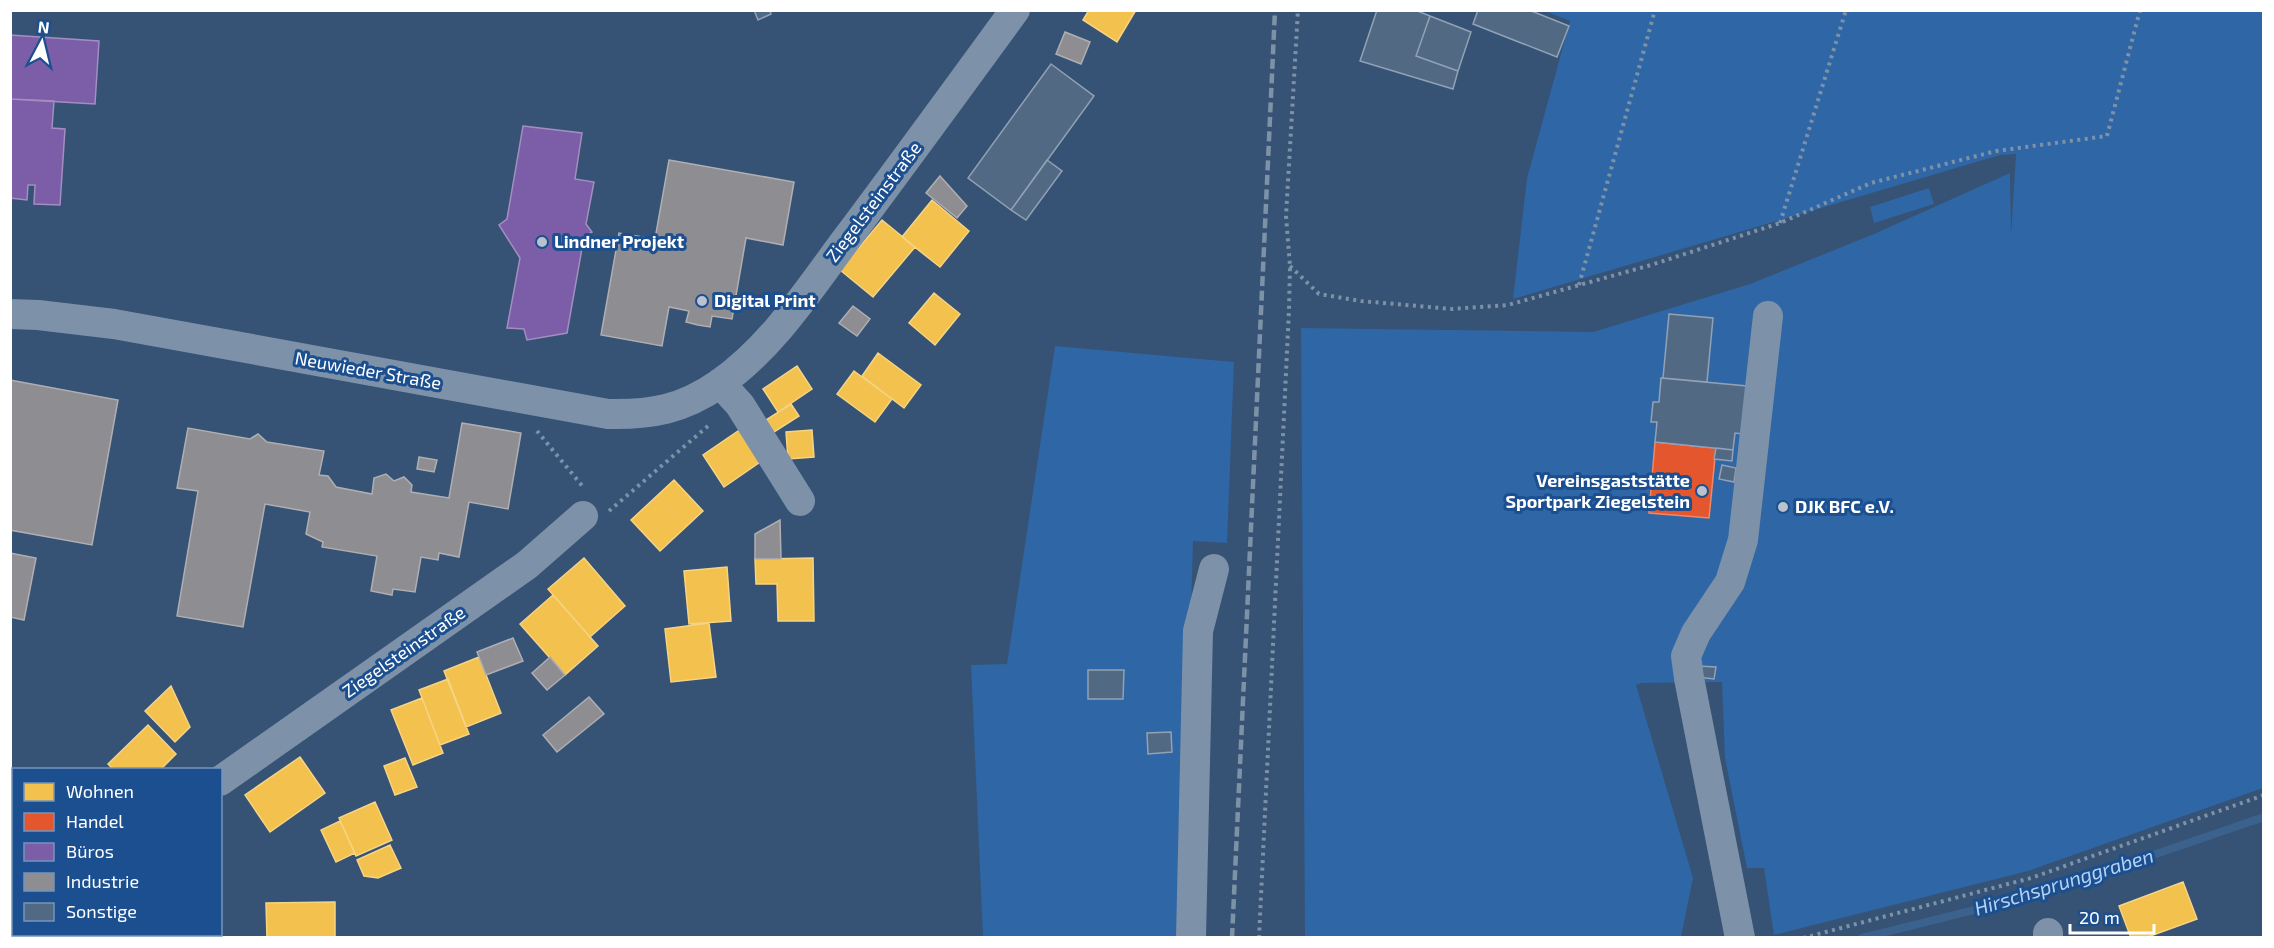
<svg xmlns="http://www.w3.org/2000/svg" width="2274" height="948" font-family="'Exo 2',sans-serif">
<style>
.green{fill:#2f66a5}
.homes{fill:#f2c14e;stroke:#f6d483;stroke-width:1.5}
.shops{fill:#e4572e;stroke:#ec896d;stroke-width:1.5}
.offices{fill:#7b5ea7;stroke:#a38ec1;stroke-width:1.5}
.industry{fill:#8d8d92;stroke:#afafb3;stroke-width:1.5}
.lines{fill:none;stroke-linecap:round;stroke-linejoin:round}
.stream{stroke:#3b618d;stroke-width:8}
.building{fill:#526984;stroke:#92a2b6;stroke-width:1.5}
.path{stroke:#7d92a8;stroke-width:4;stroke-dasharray:3 4.5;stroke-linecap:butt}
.minor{stroke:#7d92a8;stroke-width:30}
.rail{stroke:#7e92a7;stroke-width:4.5;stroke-dasharray:10 4.5;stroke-linecap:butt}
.poi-dot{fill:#b9c2ce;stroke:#1b4f8f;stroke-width:2}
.labels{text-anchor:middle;stroke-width:6;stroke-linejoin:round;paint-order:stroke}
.street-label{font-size:18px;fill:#fff;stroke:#1b4f8f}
.poi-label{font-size:18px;font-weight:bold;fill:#fff;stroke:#1b4f8f;text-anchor:start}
.water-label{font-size:20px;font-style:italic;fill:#b5d3f5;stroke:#1b4f8f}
</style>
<rect width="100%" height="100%" fill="#365274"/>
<path class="green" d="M 1545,11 L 2263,11 L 2263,788 L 2028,871 L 1774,935 L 1764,868 L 1747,868 L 1725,758 L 1722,682 L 1641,683 L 1636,685 L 1693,878 L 1681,937 L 1305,937 L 1301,328 L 1593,332 L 1750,284 L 1874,234 L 2010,173 L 2011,235 L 2016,154 L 2000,155 L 1513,299 L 1527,178 L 1570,21 Z
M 1929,188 L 1934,204 L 1874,223 L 1870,207 Z
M 1055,346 L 1234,362 L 1227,543 L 1193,541 L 1182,937 L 983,937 L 971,665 L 1007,664 Z"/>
<path class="homes" d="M 1089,10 L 1136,10 L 1117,42 L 1083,20 Z
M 932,200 L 969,231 L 940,267 L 902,237 Z
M 882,220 L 915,247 L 873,297 L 840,270 Z
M 934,293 L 960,314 L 935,345 L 909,323 Z
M 878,353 L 921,385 L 904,408 L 862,376 Z
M 797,366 L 812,389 L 778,412 L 763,389 Z
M 854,371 L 892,399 L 875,422 L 837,394 Z
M 791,404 L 799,416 L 774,432 L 766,420 Z
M 741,429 L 763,460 L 724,487 L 703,455 Z
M 812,430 L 814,457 L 788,459 L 786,432 Z
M 674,480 L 703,511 L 660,551 L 631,520 Z
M 584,558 L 625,606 L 590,637 L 548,589 Z
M 813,558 L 814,621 L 778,621 L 777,584 L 756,584 L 755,559 Z
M 727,567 L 731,621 L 689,624 L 684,571 Z
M 553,595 L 598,646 L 565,675 L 520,624 Z
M 709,623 L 716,677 L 671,682 L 665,629 Z
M 479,657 L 501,713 L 466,727 L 444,671 Z
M 448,679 L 469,734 L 440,745 L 419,690 Z
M 171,686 L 190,727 L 175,742 L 145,711 Z
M 422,698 L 443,753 L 413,765 L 391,710 Z
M 148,725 L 176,754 L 160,770 L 114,770 L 108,764 Z
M 300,757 L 325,793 L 270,832 L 245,795 Z
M 405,758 L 417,787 L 395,795 L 384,766 Z
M 375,802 L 392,840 L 356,856 L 339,818 Z
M 340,821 L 355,853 L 336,862 L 321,830 Z
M 390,845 L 401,868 L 378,878 L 364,876 L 357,860 Z
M 2183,882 L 2197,919 L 2145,938 L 2131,938 L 2119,906 Z
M 335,902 L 335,938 L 267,938 L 266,903 Z
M 129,934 L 174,934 L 174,938 L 129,938 Z"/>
<path class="shops" d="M 1655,442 L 1716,448 L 1709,518 L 1649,513 Z"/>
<path class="offices" d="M 10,35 L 99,41 L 95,104 L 10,99 Z
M 10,99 L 54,101 L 52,128 L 65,129 L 60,205 L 34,204 L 35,185 L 28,185 L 27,200 L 10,198 Z
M 523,126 L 582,133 L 575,179 L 594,182 L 586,224 L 592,232 L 584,237 L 567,333 L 527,340 L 524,329 L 507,328 L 520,258 L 499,225 L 507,219 Z"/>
<path class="industry" d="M 1065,32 L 1090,42 L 1081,64 L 1056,54 Z
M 669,160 L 794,182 L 783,245 L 746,238 L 732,319 L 712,316 L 710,327 L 698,325 L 686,322 L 689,311 L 669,307 L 662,346 L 601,335 L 619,233 L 655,239 Z
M 940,176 L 967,206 L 957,218 L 926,193 Z
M 853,306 L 870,319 L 857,336 L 839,323 Z
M 10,380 L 118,400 L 92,545 L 10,530 Z
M 462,423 L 521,433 L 508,509 L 469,502 L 459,557 L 439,553 L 438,560 L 421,557 L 415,592 L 393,589 L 392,595 L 371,591 L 377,556 L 322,547 L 323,542 L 306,534 L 310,512 L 265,504 L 243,627 L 177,616 L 198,491 L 177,488 L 188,428 L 250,439 L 258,434 L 267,442 L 324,451 L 319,475 L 328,476 L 336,487 L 372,494 L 374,478 L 386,474 L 394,481 L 404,477 L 412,485 L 411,492 L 449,498 Z
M 419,457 L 437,460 L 434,472 L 417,469 Z
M 780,520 L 781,559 L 755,559 L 755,534 Z
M 10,553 L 36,558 L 24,620 L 10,617 Z
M 513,638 L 523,661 L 486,675 L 477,652 Z
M 550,657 L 565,675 L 547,690 L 532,673 Z
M 589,697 L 604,714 L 557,752 L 543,735 Z"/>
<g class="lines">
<path class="stream" d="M 1862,938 L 2042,893 L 2264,817"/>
</g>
<path class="building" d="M 754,10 L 770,10 L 771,14 L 758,20 Z
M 1377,10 L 1415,10 L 1430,16 L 1416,56 L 1458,71 L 1453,89 L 1360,61 Z
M 1478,10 L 1529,10 L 1569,26 L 1557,57 L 1473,24 Z
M 1430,16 L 1471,32 L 1458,71 L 1416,56 Z
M 1051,64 L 1094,96 L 1011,210 L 968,178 Z
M 1047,160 L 1062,171 L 1026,220 L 1011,210 Z
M 1669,314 L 1713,318 L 1707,382 L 1663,378 Z
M 1661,378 L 1747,386 L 1743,434 L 1735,433 L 1733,450 L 1655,442 L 1657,422 L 1651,422 L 1653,402 L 1659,402 Z
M 1716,448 L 1733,450 L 1732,461 L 1714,459 Z
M 1722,465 L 1736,468 L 1734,482 L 1719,479 Z
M 1698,666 L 1716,667 L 1714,679 L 1697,677 Z
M 1088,670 L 1124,670 L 1123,699 L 1088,699 Z
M 1171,732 L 1172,752 L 1148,754 L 1147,733 Z"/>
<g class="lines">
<path class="path" d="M 1780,223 L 1846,10
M 1290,266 L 1319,294 L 1361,301 L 1452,309 L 1508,305 L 1651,265 L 1780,223 L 1871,183 L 1996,151 L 2107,136 L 2140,10
M 1579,285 L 1655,10
M 537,431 L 584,488
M 609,511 L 708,426
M 1259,938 L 1289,310 L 1290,266 L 1286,216 L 1298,10
M 1803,938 L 2031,878 L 2264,795"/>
<path class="minor" d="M 10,314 L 38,315 L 114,324 L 608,414 C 652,415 683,409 719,384 C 771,348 808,291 845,241 C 902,165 958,88 1015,10
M 720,383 L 740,405 L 800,501
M 220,781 L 527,565 L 583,516
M 2048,933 L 2048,938
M 100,938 L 101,934
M 1191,938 L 1198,631 L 1214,569
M 1740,938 L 1689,678 L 1686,656 L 1696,633 L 1730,582 L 1743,540 L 1768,316"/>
<path class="rail" d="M 1232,938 L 1275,10"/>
</g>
<g class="poi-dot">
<circle cx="542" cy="242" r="6"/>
<circle cx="702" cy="301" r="6"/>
<circle cx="1702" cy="491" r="6"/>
<circle cx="1783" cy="507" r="6"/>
</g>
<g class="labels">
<g class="street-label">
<text transform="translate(874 202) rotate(-53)" y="6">Ziegelsteinstraße</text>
<text transform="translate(368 371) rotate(10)" y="6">Neuwieder Straße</text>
<text transform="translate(404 652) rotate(-35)" y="6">Ziegelsteinstraße</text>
</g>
<g class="poi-label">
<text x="554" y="248">Lindner Projekt</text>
<text x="714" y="307">Digital Print</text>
<text x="1690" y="487" text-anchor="end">Vereinsgaststätte<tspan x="1690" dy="21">Sportpark Ziegelstein</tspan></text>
<text x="1795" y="513">DJK BFC e.V.</text>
</g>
<g class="water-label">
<text transform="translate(2064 882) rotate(-17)" y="7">Hirschsprunggraben</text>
</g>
</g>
<rect width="2274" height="948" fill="none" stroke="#ffffff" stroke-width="24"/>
<rect x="12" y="768" width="210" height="168" fill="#1b4f8f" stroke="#7695bc" stroke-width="1.5"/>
<rect x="24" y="783" width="30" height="18" fill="#f2c14e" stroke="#7695bc" stroke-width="1.5"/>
<text x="66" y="798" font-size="18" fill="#ffffff">Wohnen</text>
<rect x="24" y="813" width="30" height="18" fill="#e4572e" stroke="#7695bc" stroke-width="1.5"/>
<text x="66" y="828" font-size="18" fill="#ffffff">Handel</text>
<rect x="24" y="843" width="30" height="18" fill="#7b5ea7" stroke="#7695bc" stroke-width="1.5"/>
<text x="66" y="858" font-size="18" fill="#ffffff">Büros</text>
<rect x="24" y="873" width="30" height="18" fill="#8d8d92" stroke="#7695bc" stroke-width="1.5"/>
<text x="66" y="888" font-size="18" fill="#ffffff">Industrie</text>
<rect x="24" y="903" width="30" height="18" fill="#526984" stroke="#7695bc" stroke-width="1.5"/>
<text x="66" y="918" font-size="18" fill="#ffffff">Sonstige</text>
<g transform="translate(42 42) rotate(7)" stroke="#1b4f8f" stroke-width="4.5" paint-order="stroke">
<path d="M0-4.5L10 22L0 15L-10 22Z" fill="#ffffff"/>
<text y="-9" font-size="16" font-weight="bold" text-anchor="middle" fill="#ffffff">N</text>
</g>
<path d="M2070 924v9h84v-9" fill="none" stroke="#ffffff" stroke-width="3"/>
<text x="2079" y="924" font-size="18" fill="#ffffff" stroke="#1b4f8f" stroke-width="4.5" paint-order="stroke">20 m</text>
</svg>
